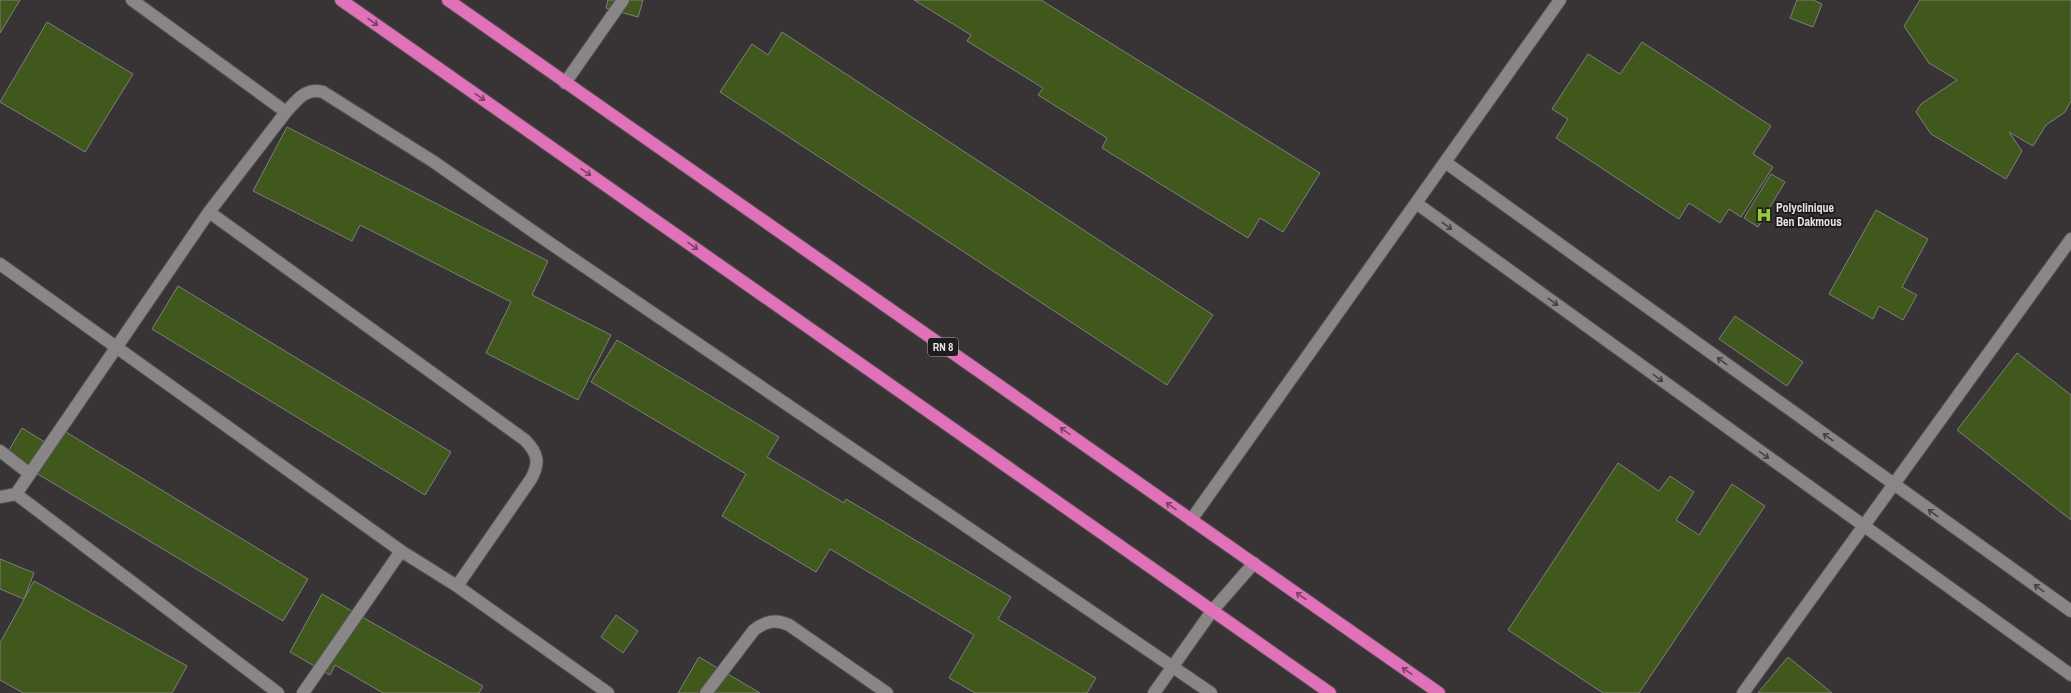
<svg xmlns="http://www.w3.org/2000/svg" width="2071" height="693" font-family="'Archivo Narrow',sans-serif">
<style>
.building{fill:#40581b;stroke:#7d7f7b}
.lines{fill:none;stroke-linecap:round;stroke-linejoin:round}
.street-casing{stroke:#565355;stroke-width:14}
.highway-casing{stroke:#565355;stroke-width:14}
.street{stroke:#8a8688;stroke-width:12}
.highway{stroke:#e171b8;stroke-width:12}
.oneway{stroke:#764263}
.oneway2{stroke:#444142}
.labels{text-anchor:middle;stroke-width:4;stroke-linejoin:round;paint-order:stroke}
.shield{fill:#1e1c1d;stroke:#a9a7a8;stroke-width:1}
.shield-label{font-size:11px;font-weight:bold;fill:#e4e2e3}
.poi-label{font-size:12px;font-weight:bold;fill:#e4e2e3;stroke:#1e1c1d;text-anchor:start}
</style>
<rect width="100%" height="100%" fill="#383436"/>
<path class="building" d="M 0,0 L 20,0 L 0,33 Z
M 608,0 L 643,0 L 638,17 L 606,8 Z
M 914,0 L 1041,0 L 1320,173 L 1283,232 L 1260,218 L 1248,238 L 1102,148 L 1107,138 L 1038,95 L 1043,88 L 967,41 L 971,35 Z
M 1797,0 L 1813,0 L 1822,4 L 1813,27 L 1790,18 Z
M 1920,0 L 2071,0 L 2071,101 L 2065,112 L 2046,125 L 2033,146 L 2009,132 L 2022,151 L 2006,179 L 1931,134 L 1916,112 L 1921,104 L 1957,80 L 1929,63 L 1904,26 Z
M 47,22 L 133,74 L 85,152 L 0,102 Z
M 782,32 L 1213,315 L 1167,385 L 720,92 L 752,44 L 768,55 Z
M 1642,42 L 1771,126 L 1753,154 L 1773,167 L 1741,217 L 1729,209 L 1720,223 L 1689,203 L 1679,219 L 1556,138 L 1568,119 L 1552,109 L 1588,54 L 1620,74 Z
M 287,127 L 548,261 L 532,295 L 611,335 L 578,400 L 486,353 L 511,302 L 360,225 L 352,241 L 253,191 Z
M 1771,174 L 1785,182 L 1758,227 L 1744,218 Z
M 1876,210 L 1928,239 L 1902,287 L 1917,295 L 1903,320 L 1879,306 L 1873,319 L 1829,294 Z
M 178,286 L 451,452 L 425,495 L 152,329 Z
M 1735,316 L 1803,362 L 1787,386 L 1719,339 Z
M 617,340 L 779,437 L 767,457 L 844,503 L 846,499 L 1011,597 L 998,619 L 1096,678 L 1087,693 L 975,693 L 949,678 L 974,635 L 830,549 L 816,572 L 722,516 L 746,474 L 591,382 Z
M 2017,353 L 2071,395 L 2071,520 L 1957,430 Z
M 22,428 L 51,446 L 61,429 L 308,579 L 283,621 L 6,455 Z
M 1618,463 L 1659,491 L 1670,476 L 1694,492 L 1676,520 L 1699,535 L 1732,484 L 1765,506 L 1639,693 L 1603,693 L 1508,630 Z
M 0,559 L 34,573 L 24,599 L 0,589 Z
M 34,581 L 187,666 L 172,693 L 23,693 L 0,680 L 0,643 Z
M 322,594 L 483,686 L 479,693 L 383,693 L 335,665 L 330,675 L 290,652 Z
M 616,615 L 638,631 L 623,653 L 601,637 Z
M 699,657 L 760,693 L 678,693 Z
M 1788,657 L 1832,693 L 1758,693 Z"/>
<g class="lines">
<defs>
<path id="street" d="M 132,0 L 286,112 L 209,212 L 16,494 L 278,693
M 565,83 L 623,0
M 286,112 C 297,100 306,87 323,92 L 434,162 L 541,237 L 1211,693
M 1445,162 L 2071,611
M 1416,203 L 2071,675
M 209,212 L 525,440 C 538,453 540,463 531,479 L 457,586
M 0,264 L 401,551 L 457,586 L 608,693
M 0,451 L 30,474
M 0,497 L 16,494
M 1191,520 L 1560,0
M 303,693 L 401,551
M 706,693 L 754,630 C 766,621 775,619 789,625 L 887,693
M 1154,693 L 1212,611 L 1254,563
M 1743,693 L 2071,239"/>
<path id="highway" d="M 341,0 L 1330,693
M 448,0 L 1439,693"/>
</defs>
<use href="#street" class="street-casing"/>
<use href="#highway" class="highway-casing"/>
<use href="#street" class="street"/>
<use href="#highway" class="highway"/>
</g>
<defs><path id="oneway-shaft" d="M-6 0H5M1.5-3L5.5 0L1.5 3" fill="none" stroke-width="1.6" stroke-linecap="round" stroke-linejoin="round"/></defs>
<g class="oneway">
<use href="#oneway-shaft" transform="translate(373 22) rotate(35)"/>
<use href="#oneway-shaft" transform="translate(480 97) rotate(35)"/>
<use href="#oneway-shaft" transform="translate(586 172) rotate(35)"/>
<use href="#oneway-shaft" transform="translate(693 246) rotate(35)"/>
<use href="#oneway-shaft" transform="translate(1065 431) rotate(-145)"/>
<use href="#oneway-shaft" transform="translate(1171 506) rotate(-145)"/>
<use href="#oneway-shaft" transform="translate(1301 596) rotate(-145)"/>
<use href="#oneway-shaft" transform="translate(1407 671) rotate(-145)"/>
</g>
<g class="oneway2">
<use href="#oneway-shaft" transform="translate(1447 226) rotate(36)"/>
<use href="#oneway-shaft" transform="translate(1553 302) rotate(36)"/>
<use href="#oneway-shaft" transform="translate(1722 361) rotate(-144)"/>
<use href="#oneway-shaft" transform="translate(1658 378) rotate(36)"/>
<use href="#oneway-shaft" transform="translate(1828 437) rotate(-144)"/>
<use href="#oneway-shaft" transform="translate(1764 455) rotate(36)"/>
<use href="#oneway-shaft" transform="translate(1933 513) rotate(-144)"/>
<use href="#oneway-shaft" transform="translate(2039 588) rotate(-144)"/>
</g>
<defs>
<symbol id="hospital-bare" viewBox="-9 -9 18 18"><path d="M-5-5h3v3.5h4V-5h3V5h-3V1.5h-4V5h-3Z" fill="#95cc3b" stroke="#1e1c1d" stroke-width="2.5" paint-order="stroke"/></symbol>
</defs>
<g fill-rule="evenodd">
<use href="#hospital-bare" x="1753" y="204" width="22" height="22"/>
</g>
<g class="labels">
<rect class="shield" x="928" y="338" width="30" height="18" rx="3"/>
<g class="shield-label">
<text x="943" y="351">RN 8</text>
</g>
<g class="poi-label">
<text x="1776" y="212">Polyclinique<tspan x="1776" dy="14">Ben Dakmous</tspan></text>
</g>
</g>
</svg>
